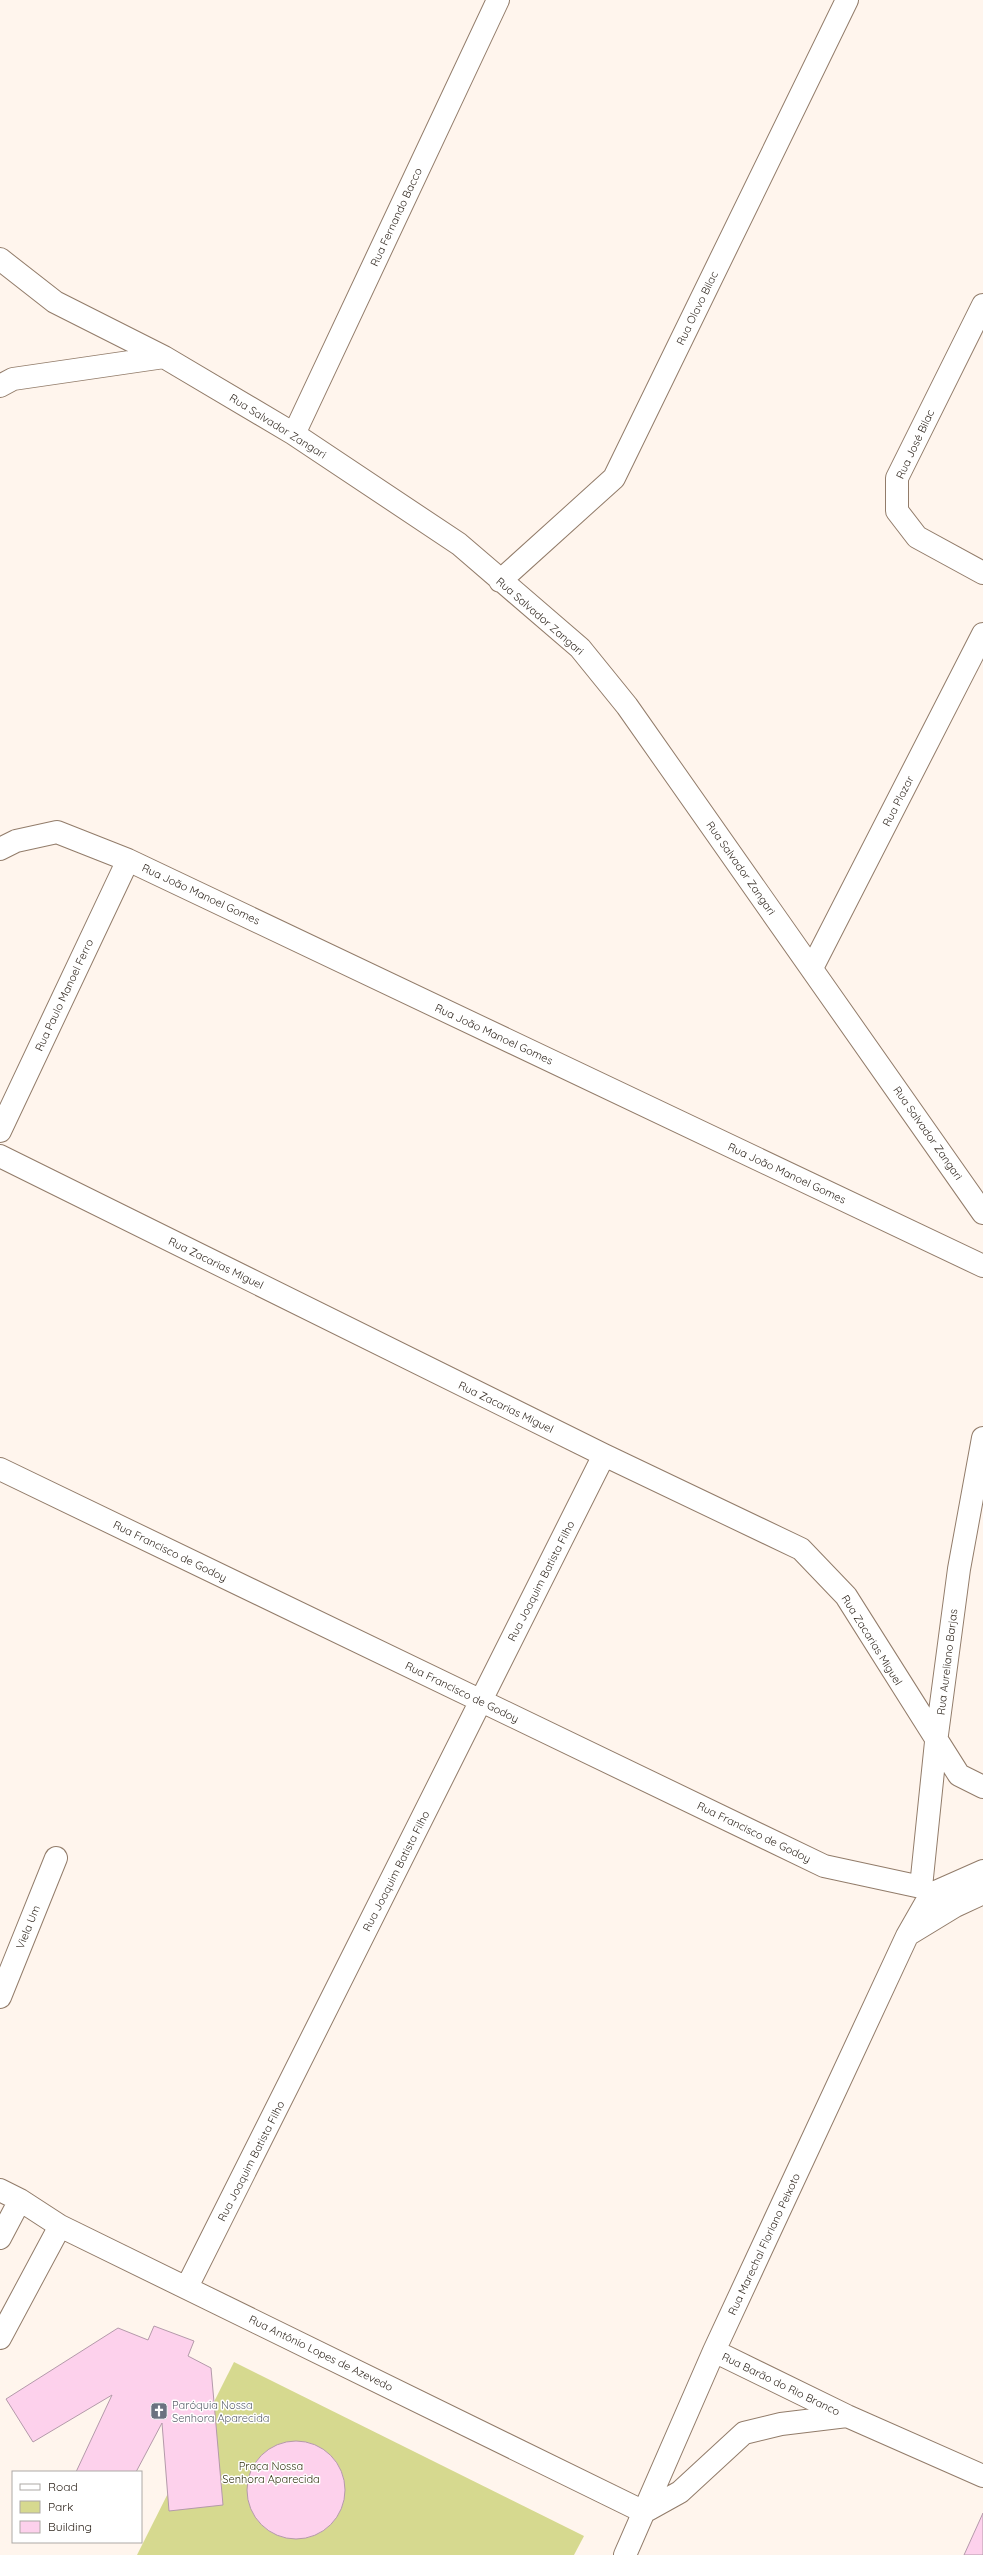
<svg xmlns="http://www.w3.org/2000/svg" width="983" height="2555" font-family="Quicksand,sans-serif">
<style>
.green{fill:#d6d98f}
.building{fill:#fdd1ec;stroke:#b49aaa}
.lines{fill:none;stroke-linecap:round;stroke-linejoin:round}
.minor-casing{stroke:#927c6a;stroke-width:24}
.minor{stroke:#fff;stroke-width:22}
.labels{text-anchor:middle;stroke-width:3;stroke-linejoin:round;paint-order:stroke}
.street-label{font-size:11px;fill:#312820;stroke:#fff}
.worship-label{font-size:11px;fill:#5b616d;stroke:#fff;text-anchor:start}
.park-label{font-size:11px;fill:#333312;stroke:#fff}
</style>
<rect width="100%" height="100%" fill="#fff5ed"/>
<path class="green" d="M 234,2362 L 584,2536 L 574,2555 L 137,2555 Z"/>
<path class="building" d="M 154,2326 L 194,2341 L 188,2356 L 211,2368 L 223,2505 L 169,2511 L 162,2423 L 136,2472 L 76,2472 L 112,2395 L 33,2442 L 6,2399 L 118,2328 L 148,2340 Z
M247 2490a49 49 0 1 1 98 0a49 49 0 1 1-98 0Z
M 983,2513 L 983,2555 L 964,2555 Z"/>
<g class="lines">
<defs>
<path id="minor" d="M 0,259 L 55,302 L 164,357 L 294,434 L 459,544 L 580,648 L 627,706 L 983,1213
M 983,305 L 897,478 L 897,511 L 917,537 L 983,573
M 0,386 L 13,379 L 164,357
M 294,434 L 498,0
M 500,581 L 614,478 L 847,0
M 0,849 L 16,841 L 57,832 L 128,860 L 983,1266
M 812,968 L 983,634
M 0,1131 L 128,860
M 0,1156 L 604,1455 L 801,1549 L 846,1596 L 959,1775 L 983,1787
M 0,1469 L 824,1866 L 921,1887 L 955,1906
M 921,1887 L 936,1742 L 959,1569 L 983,1438
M 931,1894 L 983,1871
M 909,1934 L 955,1906 L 983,1893
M 0,1997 L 56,1858
M 0,2190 L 20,2200 L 60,2226 L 644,2512
M 0,2238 L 20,2200
M 187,2287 L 604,1455
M 0,2338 L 60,2226
M 714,2351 L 847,2416 L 983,2476
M 644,2512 L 680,2492 L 744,2433 L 781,2424 L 847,2416
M 625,2555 L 714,2351 L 907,1936 L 931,1894"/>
</defs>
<use href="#minor" class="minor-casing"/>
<use href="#minor" class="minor"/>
</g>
<defs>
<symbol id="church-square" viewBox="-11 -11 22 22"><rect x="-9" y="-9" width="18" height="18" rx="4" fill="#6b7280" stroke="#fff"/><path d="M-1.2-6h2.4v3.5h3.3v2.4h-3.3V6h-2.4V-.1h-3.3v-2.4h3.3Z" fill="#fff"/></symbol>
</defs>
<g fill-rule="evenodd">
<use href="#church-square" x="149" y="2401" width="20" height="20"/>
</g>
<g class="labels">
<g class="street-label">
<text transform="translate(396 217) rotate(-65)" y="4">Rua Fernando Bacco</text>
<text transform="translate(697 308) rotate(-64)" y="4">Rua Olavo Bilac</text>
<text transform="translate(278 426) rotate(32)" y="4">Rua Salvador Zangari</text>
<text transform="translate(915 444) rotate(-65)" y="4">Rua José Bilac</text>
<text transform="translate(540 616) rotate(41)" y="4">Rua Salvador Zangari</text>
<text transform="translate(898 801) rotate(-63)" y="4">Rua Plazar</text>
<text transform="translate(741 868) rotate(55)" y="4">Rua Salvador Zangari</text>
<text transform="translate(201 894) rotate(25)" y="4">Rua João Manoel Gomes</text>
<text transform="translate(64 995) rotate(-65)" y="4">Rua Paulo Manoel Ferro</text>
<text transform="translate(494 1034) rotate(25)" y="4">Rua João Manoel Gomes</text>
<text transform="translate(928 1133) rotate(55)" y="4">Rua Salvador Zangari</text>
<text transform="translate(787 1173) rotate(25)" y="4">Rua João Manoel Gomes</text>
<text transform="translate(216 1263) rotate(26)" y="4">Rua Zacarias Miguel</text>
<text transform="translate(506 1407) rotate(26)" y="4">Rua Zacarias Miguel</text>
<text transform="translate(170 1551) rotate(26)" y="4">Rua Francisco de Godoy</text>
<text transform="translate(541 1581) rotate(-63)" y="4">Rua Joaquim Batista Filho</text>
<text transform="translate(872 1640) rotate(58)" y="4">Rua Zacarias Miguel</text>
<text transform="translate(947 1662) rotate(-83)" y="4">Rua Aureliano Barjas</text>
<text transform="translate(462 1692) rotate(26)" y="4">Rua Francisco de Godoy</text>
<text transform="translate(754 1832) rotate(26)" y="4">Rua Francisco de Godoy</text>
<text transform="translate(396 1871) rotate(-63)" y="4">Rua Joaquim Batista Filho</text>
<text transform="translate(28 1927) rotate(-68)" y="4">Viela Um</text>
<text transform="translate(251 2161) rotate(-63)" y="4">Rua Joaquim Batista Filho</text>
<text transform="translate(764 2244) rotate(-65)" y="4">Rua Marechal Floriano Peixoto</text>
<text transform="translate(321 2353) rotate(26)" y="4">Rua Antônio Lopes de Azevedo</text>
<text transform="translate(781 2384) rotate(26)" y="4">Rua Barão do Rio Branco</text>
</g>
<g class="worship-label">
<text x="172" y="2409">Paróquia Nossa<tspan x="172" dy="13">Senhora Aparecida</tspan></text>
</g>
<g class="park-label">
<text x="271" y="2470">Praça Nossa<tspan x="271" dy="13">Senhora Aparecida</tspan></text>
</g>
</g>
<rect x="12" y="2471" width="130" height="72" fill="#ffffff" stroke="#ada9a6"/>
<rect x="20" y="2484" width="20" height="6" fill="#ffffff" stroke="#ada9a6"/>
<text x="48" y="2491" font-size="12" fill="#312820">Road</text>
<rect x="20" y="2501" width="20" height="12" fill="#d6d98f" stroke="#ada9a6"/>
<text x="48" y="2511" font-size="12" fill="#312820">Park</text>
<rect x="20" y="2521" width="20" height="12" fill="#fdd1ec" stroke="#ada9a6"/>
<text x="48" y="2531" font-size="12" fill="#312820">Building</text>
</svg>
